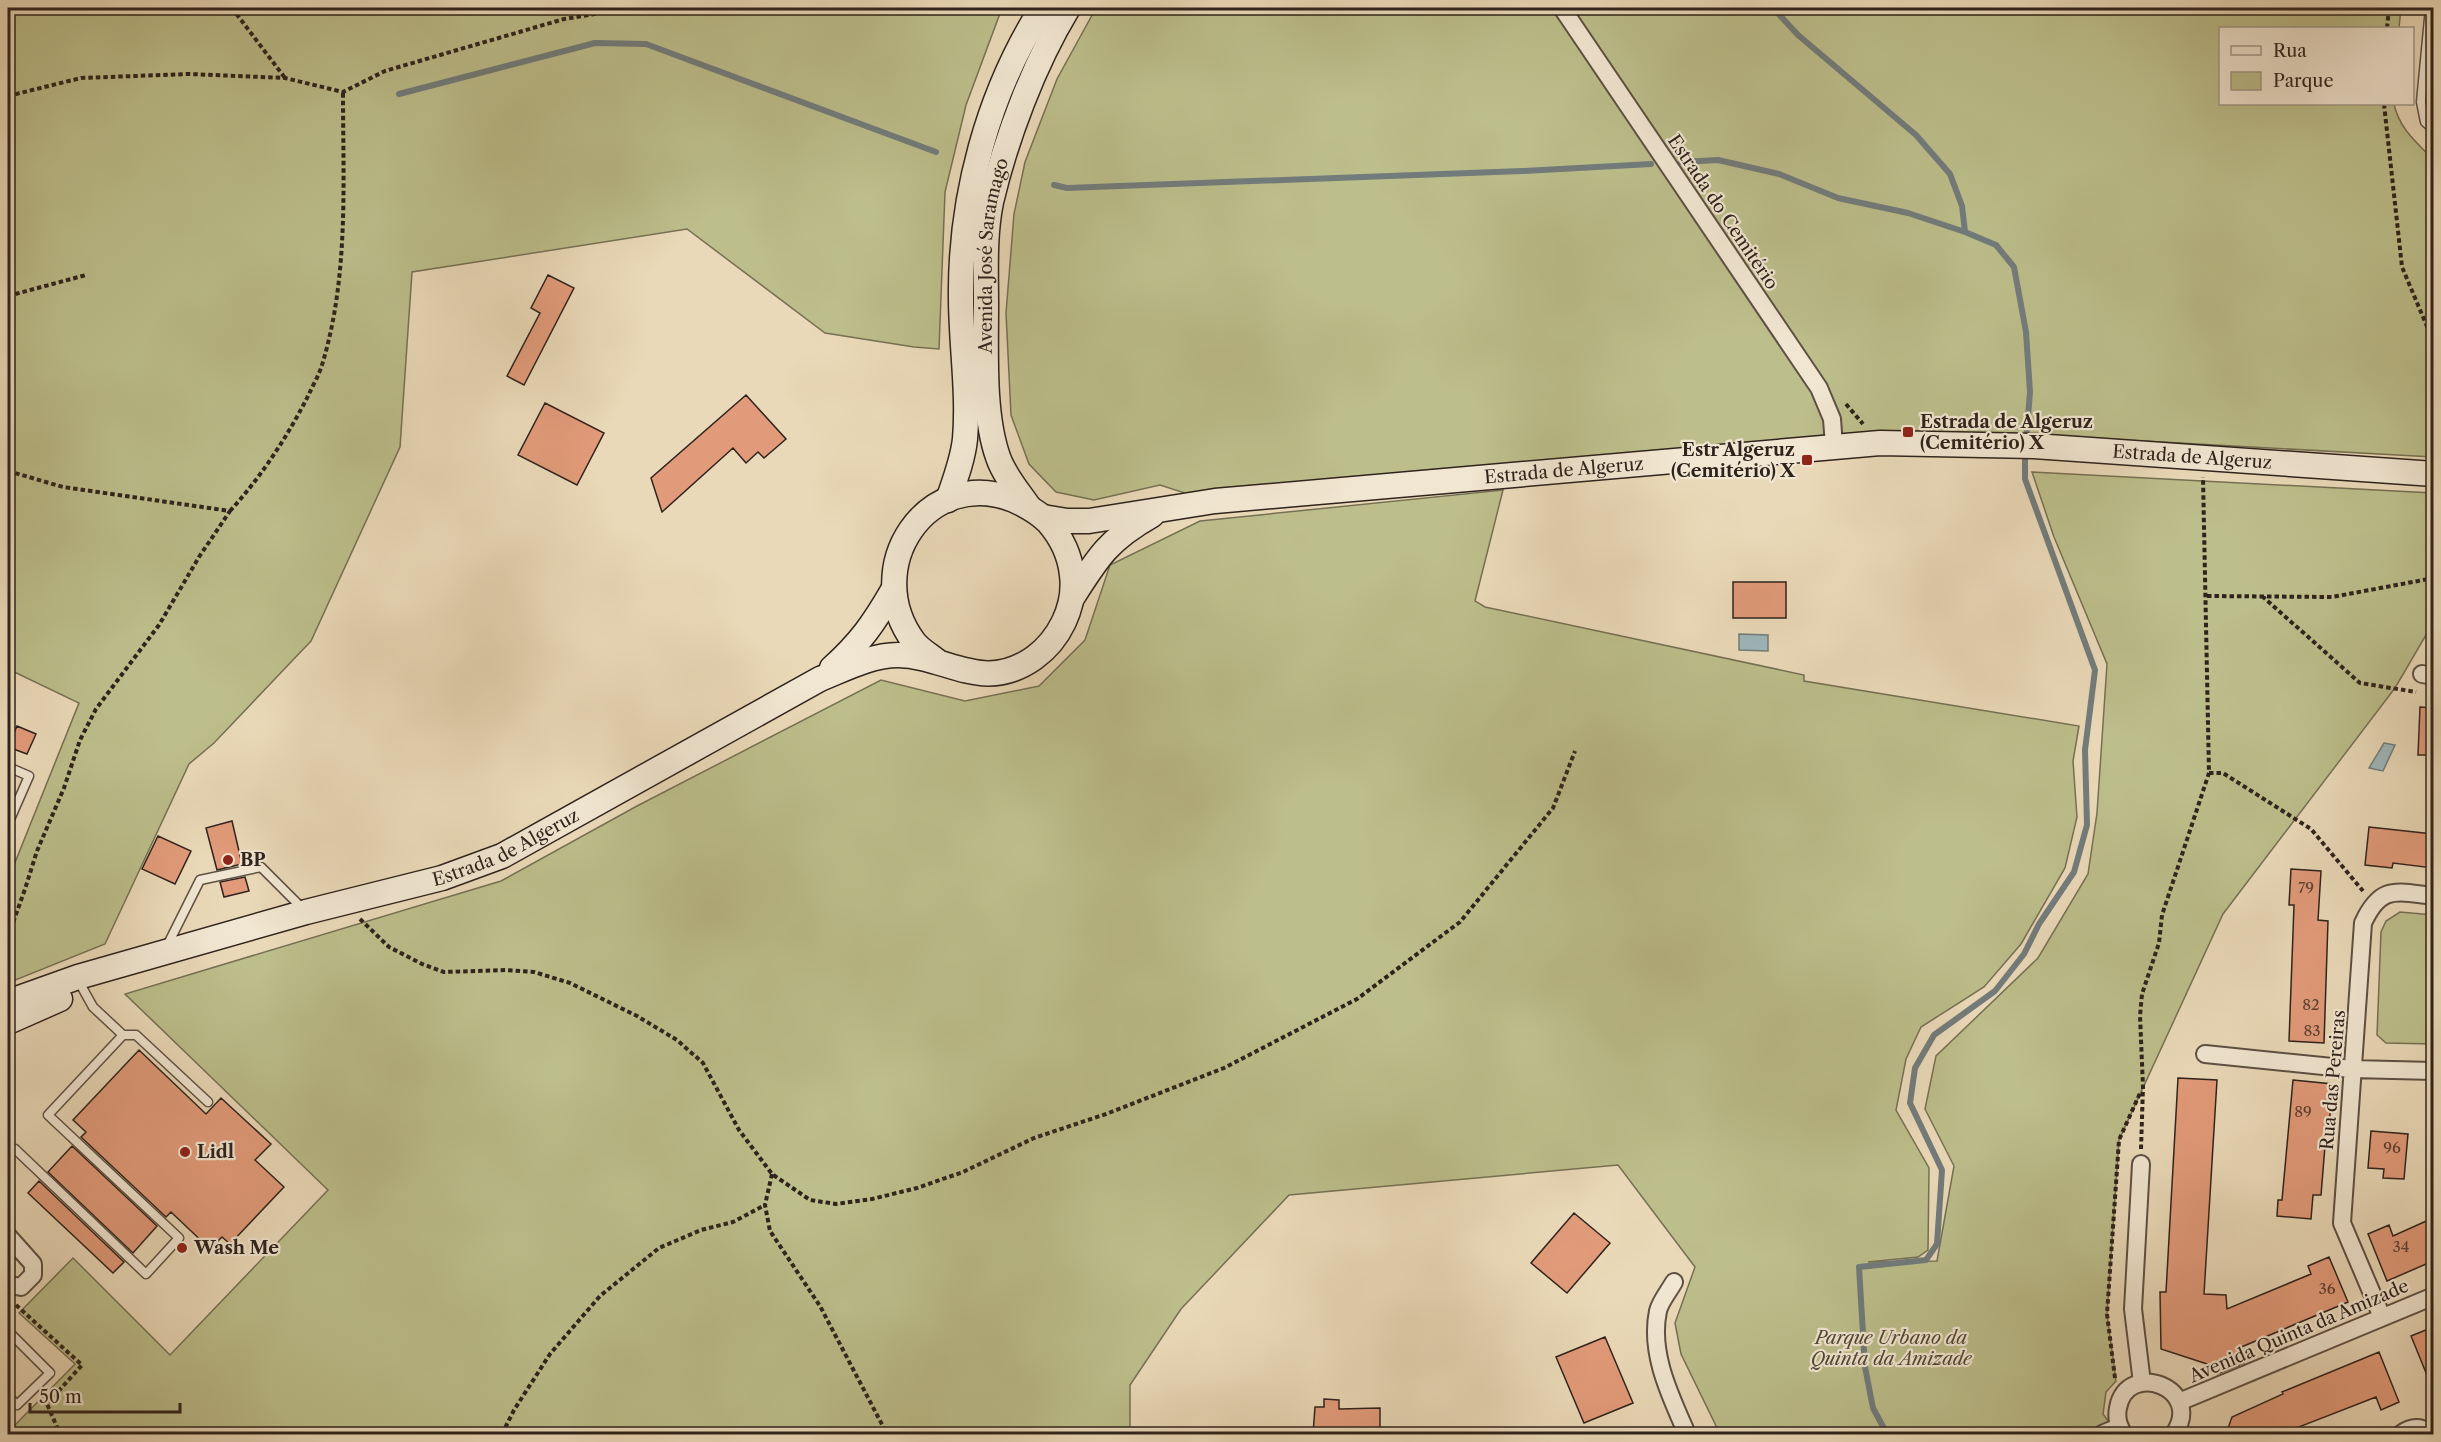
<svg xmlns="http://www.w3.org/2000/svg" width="2441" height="1442" font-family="'Libre Caslon Text',serif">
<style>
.green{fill:#bcbe8b;stroke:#767054;stroke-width:1.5}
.water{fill:#9eb7bb;stroke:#727c7c;stroke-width:1.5}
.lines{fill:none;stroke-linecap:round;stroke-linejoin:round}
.stream{stroke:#727c7c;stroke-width:6}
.building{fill:#e29b7a;stroke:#2f231d;stroke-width:1.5}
.lane-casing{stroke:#5e5044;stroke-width:11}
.street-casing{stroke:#5e5044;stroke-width:20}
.secondary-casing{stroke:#2f231d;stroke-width:27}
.path{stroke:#2f231d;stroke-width:4;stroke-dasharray:4.5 3;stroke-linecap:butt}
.lane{stroke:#f1e6d1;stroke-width:8}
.street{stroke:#f1e6d1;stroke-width:16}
.secondary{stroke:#f1e6d1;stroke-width:24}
.poi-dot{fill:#8f2418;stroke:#f1e6d1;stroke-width:2}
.labels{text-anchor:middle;stroke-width:4.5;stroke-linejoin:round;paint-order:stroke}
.number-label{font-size:15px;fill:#5c4134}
.street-label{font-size:18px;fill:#2f231d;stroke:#f1e6d1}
.poi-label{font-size:18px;font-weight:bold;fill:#2f231d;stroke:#f1e6d1;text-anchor:start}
.park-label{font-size:18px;font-style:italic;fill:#524a38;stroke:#f1e6d1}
</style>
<rect width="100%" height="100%" fill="#ead9b8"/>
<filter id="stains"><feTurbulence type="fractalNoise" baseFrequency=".00333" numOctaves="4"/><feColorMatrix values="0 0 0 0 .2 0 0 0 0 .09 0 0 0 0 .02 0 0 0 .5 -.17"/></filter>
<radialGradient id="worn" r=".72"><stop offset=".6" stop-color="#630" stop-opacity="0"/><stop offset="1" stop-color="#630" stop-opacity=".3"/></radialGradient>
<path class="green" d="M 8,8 L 1002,8 L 966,105 L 945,192 L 939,349 L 914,347 L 825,333 L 687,229 L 412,272 L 400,447 L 311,641 L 214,743 L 189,764 L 105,944 L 8,983 L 8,880 L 79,703 L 8,669 Z
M 1096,8 L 2401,8 L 2399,28 L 2220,28 L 2220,104 L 2394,104 C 2399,128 2416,142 2433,159 L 2433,457 L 2035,435 L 1194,496 L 1160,485 L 1094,500 L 1056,492 L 1029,464 L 1011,415 L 1006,313 L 1014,214 L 1025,162 L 1057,79 Z
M 2032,472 L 2433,493 L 2433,623 L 2395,688 L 2223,914 L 2119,1140 L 2107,1314 L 2116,1381 L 2106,1392 L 2103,1414 L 2118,1434 L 1720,1434 L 1681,1354 L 1675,1323 L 1695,1267 L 1618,1165 L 1289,1195 L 1181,1309 L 1130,1385 L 1130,1434 L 8,1434 L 8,1423 L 13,1427 L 75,1364 L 19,1313 L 73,1258 L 170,1355 L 328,1190 L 125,994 L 501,881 L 637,806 L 881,680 L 965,701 L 1039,686 L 1085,640 L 1110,565 L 1200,521 L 1503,490 L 1475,601 L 1485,607 L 1804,675 L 1804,681 L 2079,726 L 2073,761 L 2077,817 L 2065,868 L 2021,944 L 1984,987 L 1921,1027 L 1906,1059 L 1896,1110 L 1929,1168 L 1928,1250 L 1918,1257 L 1868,1262 L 1937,1261 L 1954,1166 L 1925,1109 L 1936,1056 L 2038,958 L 2088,874 L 2097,813 L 2107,664 L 2054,537 Z
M 2400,912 L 2433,915 L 2433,1044 L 2386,1043 L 2377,1035 L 2381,932 L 2386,921 Z"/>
<path class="water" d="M 1739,634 L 1768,635 L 1768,651 L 1739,650 Z
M 2384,743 L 2395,745 L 2383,771 L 2369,768 Z"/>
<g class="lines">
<path class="stream" d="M 1773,8 L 1798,35 L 1916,135 L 1950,174 L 1962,206 L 1965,232
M 399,94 L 595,43 L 646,44 L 936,152
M 1681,162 L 1718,160 L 1779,174 L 1838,198 L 1908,213 L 1965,232 L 1996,245 L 2014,267 L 2026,332 L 2030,392 L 2026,442
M 1054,185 L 1067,188 L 1522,171 L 1651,164
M 1887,1434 L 1873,1408 L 1865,1367 L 1859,1267 L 1926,1260 L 1937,1244 L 1942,1170 L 1910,1103 L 1915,1068 L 1934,1035 L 1995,991 L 2024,954 L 2039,924 L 2074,872 L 2087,825 L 2085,750 L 2095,670 L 2025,479 L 2025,452"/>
</g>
<path class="building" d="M 548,275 L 574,288 L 524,385 L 507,376 L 540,313 L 531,308 Z
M 746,395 L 786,439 L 764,458 L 758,452 L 746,463 L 733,448 L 662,512 L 651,478 Z
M 545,403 L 604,433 L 577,485 L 518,455 Z
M 1733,582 L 1786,582 L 1786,618 L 1733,618 Z
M 2420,707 L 2433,708 L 2433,755 L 2418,755 Z
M 17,726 L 36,734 L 27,754 L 8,747 Z
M 232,821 L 242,864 L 217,870 L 206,828 Z
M 2369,827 L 2433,834 L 2433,868 L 2393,863 L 2392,868 L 2365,865 Z
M 158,836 L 191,851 L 175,884 L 142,869 Z
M 2291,869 L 2321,871 L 2318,920 L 2328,921 L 2324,1043 L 2289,1041 L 2294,905 L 2289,905 Z
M 245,877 L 249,891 L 224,897 L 220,882 Z
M 139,1050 L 206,1114 L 221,1098 L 271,1144 L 255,1160 L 284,1187 L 230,1244 L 222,1237 L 210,1249 L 171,1212 L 166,1217 L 81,1137 L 86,1132 L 73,1120 Z
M 2178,1078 L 2217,1080 L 2204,1294 L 2226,1295 L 2227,1309 L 2311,1274 L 2308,1266 L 2329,1257 L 2348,1302 L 2239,1348 L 2244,1363 L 2217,1374 L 2207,1364 L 2161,1349 L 2160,1292 L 2166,1292 Z
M 2293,1080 L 2333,1084 L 2328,1135 L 2326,1134 L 2321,1195 L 2313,1195 L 2311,1219 L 2277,1216 L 2278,1200 L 2282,1200 Z
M 2371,1131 L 2408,1134 L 2404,1179 L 2383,1178 L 2384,1169 L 2368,1168 Z
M 72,1146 L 157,1226 L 133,1253 L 48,1172 Z
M 39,1181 L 124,1262 L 113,1273 L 28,1193 Z
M 1574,1213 L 1610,1243 L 1567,1293 L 1531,1263 Z
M 2433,1218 L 2433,1261 L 2387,1281 L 2368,1234 L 2389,1225 L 2393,1236 Z
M 2433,1327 L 2433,1390 L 2411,1336 Z
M 1605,1337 L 1633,1403 L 1584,1423 L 1556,1357 Z
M 2379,1352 L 2399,1402 L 2381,1410 L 2376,1397 L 2281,1434 L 2226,1434 L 2232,1417 L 2283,1394 L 2282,1392 Z
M 1324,1399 L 1339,1400 L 1339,1409 L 1380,1408 L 1380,1434 L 1313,1434 L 1315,1407 L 1324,1407 Z"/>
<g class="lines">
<defs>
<path id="lane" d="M 2430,8 L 2421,102 L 2425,122 L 2434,130
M 8,692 L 8,694
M 8,767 L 29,776 L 8,824
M 167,946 L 200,880 L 261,867 L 304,910
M 123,1035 L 136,1035 L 208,1102
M 8,1157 L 15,1149 L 146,1274 L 179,1238 L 48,1115 L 123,1035 L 93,1007 L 83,989
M 8,1331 L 50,1373 L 17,1405 L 8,1396"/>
<path id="street" d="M 1562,8 L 1819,388 L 1832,419 L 1834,446
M 2422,674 L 2434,676
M 2205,1054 L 2352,1069 L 2434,1071
M 2141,1164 L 2133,1309 L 2142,1383
M 8,1236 L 33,1264 L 33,1275 L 21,1287 L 10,1285 L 8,1282
M 1674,1282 C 1669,1291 1660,1302 1658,1311 C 1649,1354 1671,1397 1687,1434
M 2382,1317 L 2342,1223 L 2363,923 C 2381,884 2396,892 2434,896
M 2179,1402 L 2434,1296
M 2102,1434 L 2119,1427
M 2124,1434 C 2118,1426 2116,1418 2118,1408 C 2127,1359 2205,1388 2174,1434
M 2401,1434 C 2413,1425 2421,1427 2434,1434"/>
<g id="secondary">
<path d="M 948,500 C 955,480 963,459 965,439 C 969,392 961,344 961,297 C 960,197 988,93 1042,8"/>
<path id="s1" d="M 1029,507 C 1018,491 1004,475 998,457 C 983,415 986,352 986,307 C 986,273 984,236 991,202 C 1006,138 1034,64 1068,8"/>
<path id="s2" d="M 1043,517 L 1067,521 L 1089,521 L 1215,501 L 1880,443 L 2034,446 L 2434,474"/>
<path d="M 1072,598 C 1098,557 1108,540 1152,515"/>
<path d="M 832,668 C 860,643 874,623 893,590"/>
<path id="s3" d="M 8,1002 L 78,977 L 306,912 L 442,878 L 502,856 L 820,679 C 845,669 871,655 898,655 C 948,656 983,694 1034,658 C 1059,640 1076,607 1072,575 C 1070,555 1061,537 1048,522 C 1038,512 1027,506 1014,500 C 927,465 859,568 914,642 C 920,650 931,656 938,662"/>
<path d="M 8,1022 L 60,999"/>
</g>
</defs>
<use href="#lane" class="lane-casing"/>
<use href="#street" class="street-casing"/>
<use href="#secondary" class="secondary-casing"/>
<path class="path" d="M 232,8 L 285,78
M 2387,28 L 2389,8
M 8,96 L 81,78 L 189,74 L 285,78 L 343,92 L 385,71 L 564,19 L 632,8
M 2384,104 L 2402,267 L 2434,343
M 8,296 L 86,275
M 1846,404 L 1863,424
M 8,471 L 63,487 L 230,511 L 199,557 L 159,625 L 96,709 L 80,740 L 64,788 L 37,851 L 25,889 L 8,937
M 230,511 C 261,477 288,436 309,394 C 313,385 319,375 322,365 C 349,277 343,183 343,92
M 2207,596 L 2332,597 L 2434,578
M 2262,596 L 2360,683 L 2416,692
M 2209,773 L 2223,773 L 2311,829 L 2363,891
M 360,919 L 389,947 L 422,964 L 444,972 L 506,970 L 534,972 L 570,983 L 637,1016 L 677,1040 L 703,1063 L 739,1130 L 772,1174 L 810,1200 L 836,1204 L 872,1199 L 917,1188 L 963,1172 L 1034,1138 L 1106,1114 L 1224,1068 L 1357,999 L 1460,922 L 1553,808 L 1575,751
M 2141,1149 L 2143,1087 L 2140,1016 L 2142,994 L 2159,943 L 2162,915 L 2209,773 L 2203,477
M 772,1174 L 765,1205 L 770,1231 L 820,1306 L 887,1434
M 16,1305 L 82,1365 L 47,1404 L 60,1434
M 2115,1378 L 2107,1314 L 2119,1140 L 2141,1091
M 502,1434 L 514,1410 L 550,1354 L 600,1296 L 659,1248 L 701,1230 L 733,1222 L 765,1205"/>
<use href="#lane" class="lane"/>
<use href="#street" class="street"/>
<use href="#secondary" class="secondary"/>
</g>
<g class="poi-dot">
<rect x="1902" y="426" width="12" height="12" rx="3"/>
<rect x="1801" y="454" width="12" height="12" rx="3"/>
<circle cx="228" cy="860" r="6"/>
<circle cx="185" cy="1152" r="6"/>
<circle cx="182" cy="1248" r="6"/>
</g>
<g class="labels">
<g class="number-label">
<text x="2306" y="893">79</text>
<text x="2311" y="1010">82</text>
<text x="2312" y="1036">83</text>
<text x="2303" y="1117">89</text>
<text x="2392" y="1153">96</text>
<text x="2401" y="1252">34</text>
<text x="2327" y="1294">36</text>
</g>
<g class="street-label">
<text transform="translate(1723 212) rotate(56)" y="6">Estrada do Cemitério</text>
<text dy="6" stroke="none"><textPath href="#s1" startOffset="262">Avenida José Saramago</textPath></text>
<text dy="6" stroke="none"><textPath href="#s2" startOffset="1154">Estrada de Algeruz</textPath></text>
<text dy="6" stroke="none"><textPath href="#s2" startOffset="524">Estrada de Algeruz</textPath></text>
<text dy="6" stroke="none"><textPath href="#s3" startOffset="522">Estrada de Algeruz</textPath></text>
<text transform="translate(2333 1080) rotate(-85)" y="6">Rua das Pereiras</text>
<text transform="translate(2299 1331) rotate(-23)" y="6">Avenida Quinta da Amizade</text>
</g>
<g class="poi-label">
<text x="1920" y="428">Estrada de Algeruz<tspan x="1920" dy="21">(Cemitério) X</tspan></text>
<text x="1795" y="456" text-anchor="end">Estr Algeruz<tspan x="1795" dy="21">(Cemitério) X</tspan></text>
<text x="240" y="866">BP</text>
<text x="197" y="1158">Lidl</text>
<text x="194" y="1254">Wash Me</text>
</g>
<g class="park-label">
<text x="1891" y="1344">Parque Urbano da<tspan x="1891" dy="21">Quinta da Amizade</tspan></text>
</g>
</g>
<rect width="2441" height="1442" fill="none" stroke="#ead9b8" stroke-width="30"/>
<rect x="9" y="9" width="2423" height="1424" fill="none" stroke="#2f231d" stroke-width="3"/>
<rect x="15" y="15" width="2411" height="1412" fill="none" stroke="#2f231d" stroke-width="1.5"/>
<rect x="2219" y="27" width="195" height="78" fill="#f1e6d1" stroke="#a39889" stroke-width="1.5"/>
<rect x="2231" y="46" width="30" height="9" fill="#f1e6d1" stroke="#a39889" stroke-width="1.5"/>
<text x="2273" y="57" font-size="18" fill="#2f231d">Rua</text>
<rect x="2231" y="72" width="30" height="18" fill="#bcbe8b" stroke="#a39889" stroke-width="1.5"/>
<text x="2273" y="87" font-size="18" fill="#2f231d">Parque</text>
<path d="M30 1403v9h150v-9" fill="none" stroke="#2f231d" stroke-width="3"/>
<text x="39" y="1403" font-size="18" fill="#2f231d" stroke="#f1e6d1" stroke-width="4.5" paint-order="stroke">50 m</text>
<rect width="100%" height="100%" filter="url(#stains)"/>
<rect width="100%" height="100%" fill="url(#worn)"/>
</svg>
